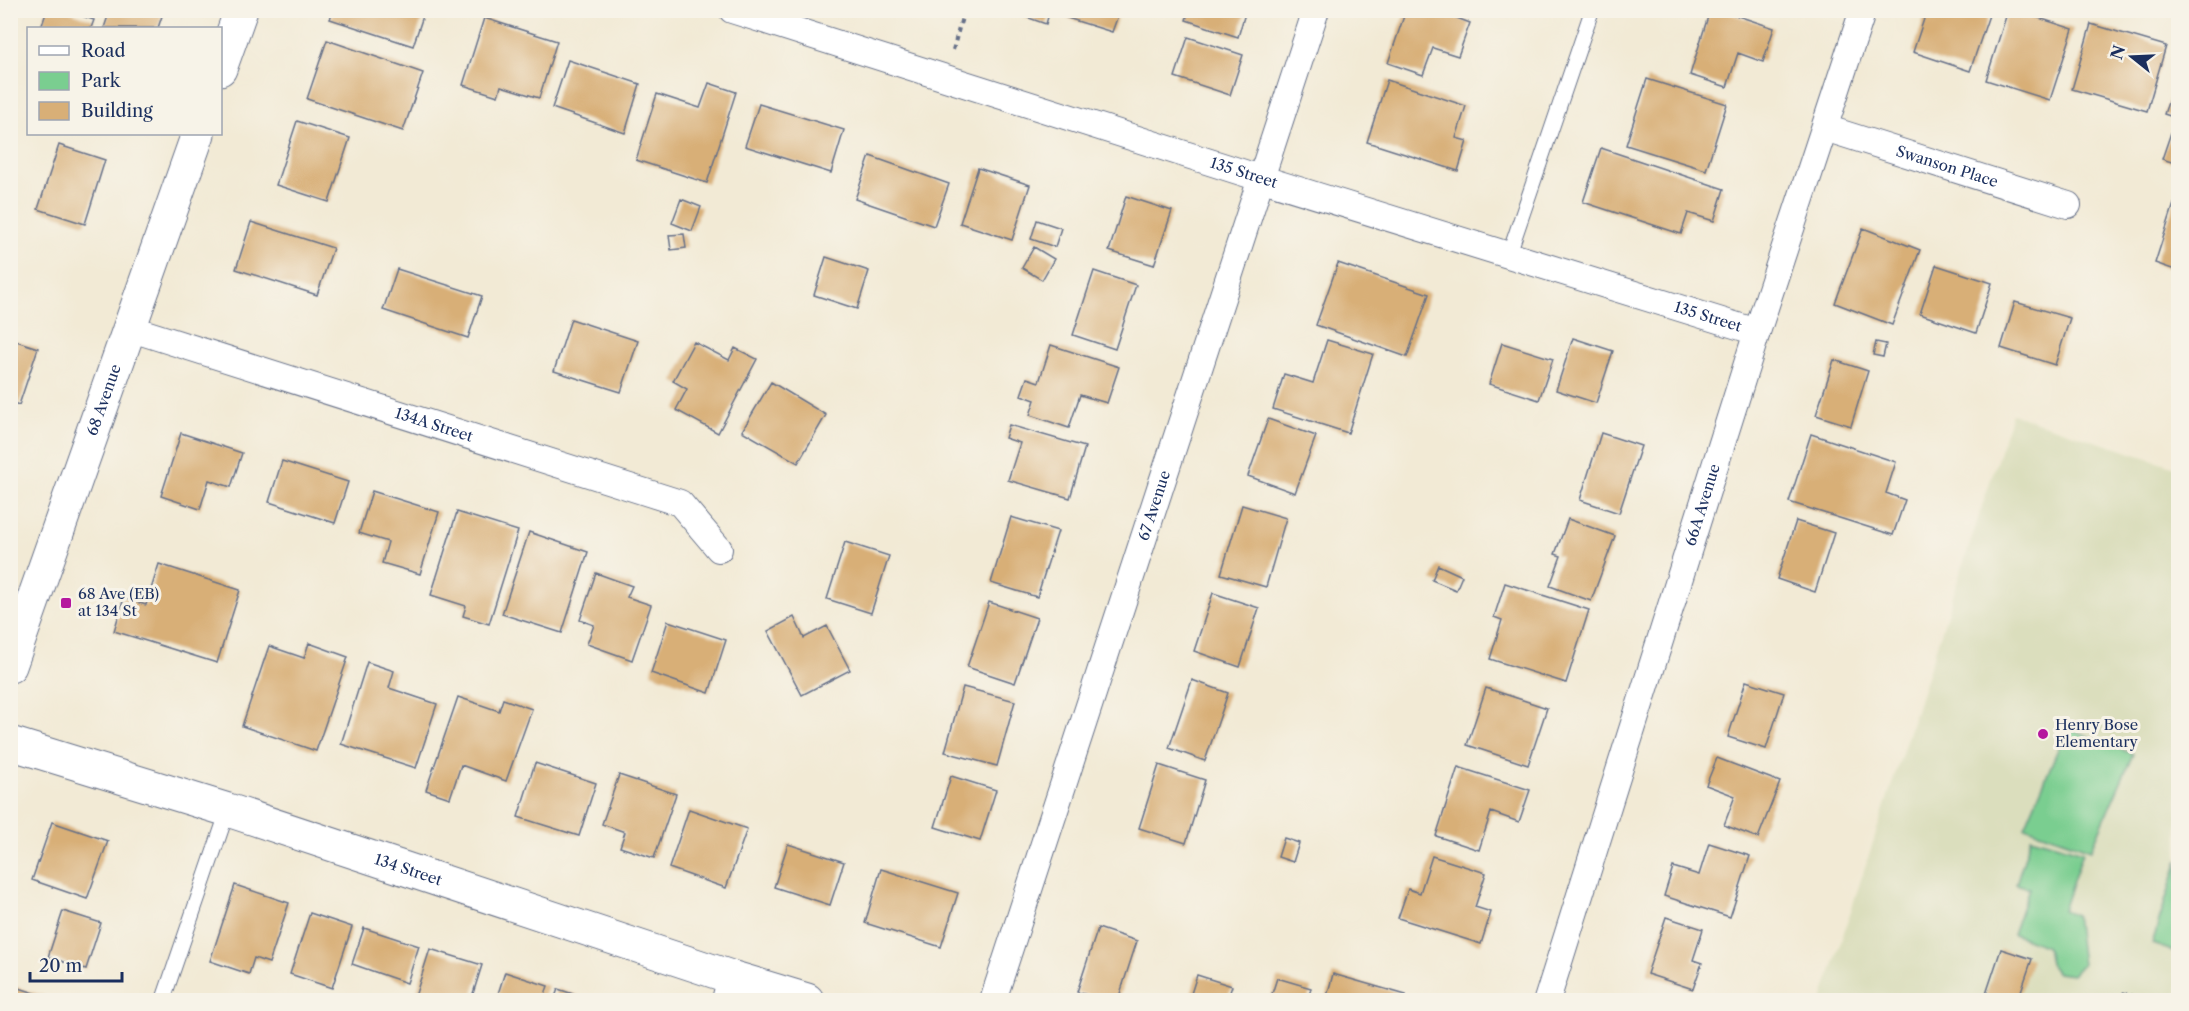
<svg xmlns="http://www.w3.org/2000/svg" width="2189" height="1011" font-family="'Libre Caslon Text',serif">
<style>
.built{fill:#dbdebd}
.green{fill:#7ace90;stroke:#4a7e77;stroke-width:1.5}
.building{fill:#d8af77}
.lines{fill:none;stroke-linecap:round;stroke-linejoin:round}
.service-casing{stroke:#667088;stroke-width:16}
.minor-casing{stroke:#667088;stroke-width:28}
.tertiary-casing{stroke:#667088;stroke-width:35}
.path{stroke:#667088;stroke-width:4;stroke-dasharray:4.5 4.5;stroke-linecap:butt}
.service{stroke:#fff;stroke-width:14}
.minor{stroke:#fff;stroke-width:26}
.tertiary{stroke:#fff;stroke-width:33}
.poi-dot{fill:#b5179e;stroke:#f7f3e8;stroke-width:2}
.labels{text-anchor:middle;stroke-width:6;stroke-linejoin:round;paint-order:stroke}
.street-label{font-size:15px;fill:#1b2f5e;stroke:#f7f3e8}
.poi-label{font-size:15px;fill:#1b2f5e;stroke:#f7f3e8;text-anchor:start}
</style>
<rect width="100%" height="100%" fill="#f7f3e8"/>
<filter id="ink" filterUnits="userSpaceOnUse"><feTurbulence type="fractalNoise" baseFrequency=".0167" numOctaves="2"/><feDisplacementMap in="SourceGraphic" scale="12" xChannelSelector="R" yChannelSelector="G"/><feConvolveMatrix kernelMatrix="1 2 1 2 8 2 1 2 1" color-interpolation-filters="sRGB"/></filter>
<filter id="wash" filterUnits="userSpaceOnUse"><feTurbulence type="fractalNoise" baseFrequency=".008" numOctaves="4" result="noise"/><feDisplacementMap in="SourceGraphic" scale="24" xChannelSelector="R" yChannelSelector="G"/><feGaussianBlur stdDeviation="1.35" result="paint"/><feColorMatrix in="noise" values="0 0 0 0 0 0 0 0 0 0 0 0 0 0 0 0 0 1.4 0 .05"/><feComposite in="paint" operator="in"/></filter>
<g filter="url(#wash)">
<rect width="100%" height="100%" fill="#f2ead5"/>
<path class="built" d="M 2012,414 L 2178,468 L 2178,1000 L 1822,1000 Z"/>
<path class="green" d="M 2067,728 L 2133,754 L 2091,850 L 2025,827 Z
M 2031,837 L 2083,852 L 2063,910 L 2076,915 L 2082,964 L 2072,975 L 2057,973 L 2050,964 L 2047,947 L 2013,934 L 2029,888 L 2016,884 Z
M 2178,860 L 2178,953 L 2152,944 Z"/>
<g id="blocks">
<path class="building" d="M 47,10 L 64,10 L 94,20 L 91,28 L 41,28 Z
M 110,10 L 164,10 L 158,28 L 104,28 Z
M 333,10 L 425,10 L 413,46 L 330,19 Z
M 1006,10 L 1050,10 L 1046,24 Z
M 1063,10 L 1120,10 L 1112,32 L 1061,16 Z
M 1189,10 L 1246,10 L 1238,37 L 1186,20 Z
M 1406,10 L 1436,10 L 1470,23 L 1458,56 L 1433,48 L 1423,75 L 1388,63 Z
M 1710,10 L 1720,10 L 1774,28 L 1763,62 L 1738,53 L 1727,87 L 1690,75 Z
M 1927,10 L 1976,10 L 1989,15 L 1970,71 L 1913,52 Z
M 2008,10 L 2014,10 L 2073,29 L 2050,100 L 1986,80 Z
M 484,18 L 557,41 L 539,98 L 501,86 L 498,96 L 463,85 Z
M 2091,24 L 2166,46 L 2147,111 L 2072,89 Z
M 1188,37 L 1243,55 L 1230,95 L 1175,77 Z
M 327,40 L 423,73 L 403,131 L 307,99 Z
M 568,60 L 640,84 L 625,133 L 552,108 Z
M 1647,79 L 1727,104 L 1706,170 L 1626,145 Z
M 1387,80 L 1466,106 L 1456,138 L 1467,141 L 1458,171 L 1367,142 Z
M 709,83 L 736,92 L 707,183 L 636,160 L 657,94 L 700,108 Z
M 2173,88 L 2178,90 L 2178,164 L 2162,159 L 2176,118 L 2164,114 Z
M 759,104 L 844,130 L 831,173 L 745,146 Z
M 297,121 L 350,138 L 329,202 L 276,185 Z
M 59,145 L 105,160 L 85,224 L 38,209 Z
M 1601,148 L 1724,189 L 1714,221 L 1688,213 L 1681,234 L 1583,202 Z
M 870,156 L 949,184 L 934,226 L 855,199 Z
M 978,168 L 1030,185 L 1012,240 L 960,223 Z
M 1126,196 L 1172,211 L 1154,265 L 1109,251 Z
M 681,199 L 701,207 L 692,231 L 672,223 Z
M 2174,204 L 2178,205 L 2178,271 L 2155,263 Z
M 1037,220 L 1061,228 L 1055,247 L 1031,239 Z
M 251,222 L 333,248 L 317,295 L 236,269 Z
M 1863,228 L 1920,250 L 1892,325 L 1835,303 Z
M 684,234 L 686,248 L 671,250 L 669,235 Z
M 1034,247 L 1054,259 L 1042,280 L 1022,268 Z
M 826,257 L 869,271 L 857,309 L 814,295 Z
M 1338,263 L 1429,294 L 1407,357 L 1316,325 Z
M 1936,265 L 1992,283 L 1976,333 L 1920,314 Z
M 397,269 L 482,296 L 468,338 L 383,310 Z
M 1094,271 L 1136,285 L 1115,349 L 1073,335 Z
M 2015,302 L 2070,318 L 2055,365 L 2001,348 Z
M 571,319 L 638,341 L 621,392 L 554,371 Z
M 1573,338 L 1613,351 L 1596,403 L 1556,390 Z
M 10,339 L 38,348 L 19,405 L 10,402 Z
M 1327,340 L 1373,354 L 1348,433 L 1273,409 L 1284,374 L 1313,383 Z
M 694,342 L 729,360 L 735,348 L 757,359 L 718,433 L 676,410 L 687,389 L 673,381 Z
M 1876,342 L 1886,344 L 1883,357 L 1873,355 Z
M 1502,343 L 1553,359 L 1539,400 L 1489,384 Z
M 1051,345 L 1119,367 L 1107,403 L 1080,395 L 1069,428 L 1030,415 L 1035,400 L 1021,395 L 1027,378 L 1039,382 Z
M 1834,360 L 1868,371 L 1851,426 L 1816,415 Z
M 771,382 L 826,415 L 798,463 L 742,431 Z
M 1268,419 L 1316,436 L 1295,493 L 1248,476 Z
M 1009,425 L 1085,447 L 1070,498 L 1008,480 L 1020,443 L 1005,438 Z
M 181,433 L 242,453 L 231,487 L 209,480 L 200,509 L 161,496 Z
M 1601,433 L 1641,446 L 1619,513 L 1580,500 Z
M 1811,434 L 1896,462 L 1886,493 L 1905,500 L 1893,535 L 1789,502 Z
M 282,461 L 348,482 L 335,523 L 269,502 Z
M 372,491 L 439,512 L 420,574 L 382,563 L 388,542 L 359,533 Z
M 1242,505 L 1286,518 L 1266,587 L 1221,574 Z
M 457,512 L 518,531 L 489,624 L 463,616 L 466,606 L 431,595 Z
M 1011,517 L 1058,531 L 1037,597 L 991,583 Z
M 1568,519 L 1615,536 L 1591,601 L 1550,586 L 1561,556 L 1555,554 Z
M 1796,521 L 1834,533 L 1815,592 L 1777,579 Z
M 529,532 L 588,552 L 562,633 L 502,614 Z
M 845,542 L 889,556 L 871,613 L 827,599 Z
M 159,564 L 240,590 L 217,663 L 114,631 L 124,598 L 146,605 Z
M 1438,565 L 1462,576 L 1456,590 L 1432,580 Z
M 596,573 L 632,586 L 627,597 L 651,605 L 632,660 L 587,644 L 594,625 L 580,620 Z
M 1505,583 L 1589,610 L 1566,683 L 1490,659 L 1502,620 L 1494,617 Z
M 1213,593 L 1259,608 L 1240,667 L 1194,651 Z
M 989,602 L 1037,618 L 1015,683 L 967,667 Z
M 794,617 L 804,638 L 827,626 L 850,670 L 802,695 L 768,631 Z
M 668,621 L 726,640 L 709,693 L 651,673 Z
M 309,643 L 348,657 L 316,751 L 242,726 L 269,646 L 304,658 Z
M 367,662 L 394,671 L 389,688 L 437,704 L 416,768 L 341,744 Z
M 1192,680 L 1228,693 L 1205,761 L 1169,748 Z
M 1746,681 L 1784,693 L 1766,749 L 1728,737 Z
M 963,687 L 1015,701 L 997,766 L 945,752 Z
M 1486,688 L 1547,708 L 1528,765 L 1467,745 Z
M 458,697 L 499,711 L 503,699 L 532,709 L 506,781 L 461,765 L 450,798 L 426,790 Z
M 1717,758 L 1780,782 L 1758,838 L 1724,825 L 1735,796 L 1706,785 Z
M 535,763 L 596,783 L 579,836 L 518,817 Z
M 1159,765 L 1205,780 L 1186,843 L 1139,828 Z
M 1458,767 L 1530,790 L 1519,822 L 1491,812 L 1479,850 L 1436,836 Z
M 619,775 L 676,794 L 654,858 L 620,847 L 625,832 L 602,824 Z
M 951,776 L 996,790 L 980,841 L 935,827 Z
M 689,809 L 747,829 L 726,888 L 669,868 Z
M 52,822 L 108,841 L 87,899 L 32,880 Z
M 1284,838 L 1299,843 L 1293,862 L 1278,857 Z
M 1709,843 L 1750,856 L 1730,917 L 1664,896 L 1673,867 L 1699,875 Z
M 788,844 L 844,862 L 830,905 L 774,887 Z
M 1432,856 L 1486,873 L 1475,907 L 1491,912 L 1481,944 L 1398,918 L 1408,889 L 1420,893 Z
M 881,869 L 958,893 L 941,947 L 865,923 Z
M 235,885 L 289,903 L 269,963 L 254,958 L 249,974 L 210,961 Z
M 63,911 L 101,923 L 86,969 L 48,957 Z
M 310,913 L 352,927 L 332,988 L 290,974 Z
M 1666,917 L 1703,929 L 1693,960 L 1702,963 L 1693,989 L 1647,974 Z
M 364,928 L 419,946 L 407,983 L 352,964 Z
M 1098,928 L 1137,941 L 1118,1000 L 1104,1000 L 1077,992 Z
M 430,949 L 482,965 L 471,1000 L 414,1000 Z
M 2001,949 L 2032,959 L 2018,1000 L 1984,1000 Z
M 505,972 L 548,986 L 543,1000 L 496,1000 Z
M 1333,974 L 1406,995 L 1404,1000 L 1326,1000 Z
M 1197,975 L 1232,986 L 1229,995 L 1244,1000 L 1189,1000 Z
M 1277,978 L 1311,988 L 1308,1000 L 1270,1000 Z
M 10,985 L 44,996 L 43,1000 L 10,1000 Z
M 558,989 L 591,1000 L 554,1000 Z"/>
</g>
</g>
<g filter="url(#ink)">
<use href="#blocks" fill-opacity="0" stroke="#667088" stroke-width="1.5"/>
<g class="lines">
<defs>
<path id="service" d="M 1509,254 L 1592,10
M 163,1000 L 228,810"/>
<g id="minor">
<path id="s1" d="M 732,10 L 1263,179 L 1757,332"/>
<path id="s2" d="M 1825,128 L 2068,205"/>
<path id="s3" d="M 129,328 L 680,503 L 719,549"/>
<path d="M 725,1000 L 731,977"/>
<path id="s4" d="M 993,1000 L 1316,10"/>
<path id="s5" d="M 1547,1000 L 1757,332 L 1863,10"/>
</g>
<g id="tertiary">
<path d="M 220,69 L 241,10"/>
<path id="s6" d="M 10,666 L 198,134"/>
<path id="s7" d="M 10,743 L 228,810 L 731,977 L 807,1000"/>
</g>
</defs>
<use href="#service" class="service-casing"/>
<use href="#minor" class="minor-casing"/>
<use href="#tertiary" class="tertiary-casing"/>
<path class="path" d="M 953,50 L 964,10
M 2117,1000 L 2122,993 L 2147,1000"/>
<use href="#service" class="service"/>
<use href="#minor" class="minor"/>
<use href="#tertiary" class="tertiary"/>
</g>
</g>
<g class="poi-dot">
<rect x="60" y="597" width="12" height="12" rx="3"/>
<circle cx="2043" cy="734" r="6"/>
</g>
<g class="labels">
<g class="street-label">
<text dy="5" stroke="none"><textPath href="#s2" startOffset="128">Swanson Place</textPath></text>
<text dy="5" stroke="none"><textPath href="#s1" startOffset="537">135 Street</textPath></text>
<text dy="5" stroke="none"><textPath href="#s1" startOffset="1023">135 Street</textPath></text>
<text dy="5" stroke="none"><textPath href="#s6" startOffset="282">68 Avenue</textPath></text>
<text dy="5" stroke="none"><textPath href="#s3" startOffset="320">134A Street</textPath></text>
<text dy="5" stroke="none"><textPath href="#s5" startOffset="519">66A Avenue</textPath></text>
<text dy="5" stroke="none"><textPath href="#s4" startOffset="520">67 Avenue</textPath></text>
<text dy="5" stroke="none"><textPath href="#s7" startOffset="418">134 Street</textPath></text>
</g>
<g class="poi-label">
<text x="78" y="599">68 Ave (EB)<tspan x="78" dy="17">at 134 St</tspan></text>
<text x="2055" y="730">Henry Bose<tspan x="2055" dy="17">Elementary</tspan></text>
</g>
</g>
<rect width="2189" height="1011" fill="none" stroke="#f7f3e8" stroke-width="36"/>
<rect x="27" y="27" width="195" height="108" fill="#f7f3e8" stroke="#9fa5b1" stroke-width="1.5"/>
<rect x="39" y="46" width="30" height="9" fill="#ffffff" stroke="#9fa5b1" stroke-width="1.5"/>
<text x="81" y="57" font-size="18" fill="#1b2f5e">Road</text>
<rect x="39" y="72" width="30" height="18" fill="#7ace90" stroke="#9fa5b1" stroke-width="1.5"/>
<text x="81" y="87" font-size="18" fill="#1b2f5e">Park</text>
<rect x="39" y="102" width="30" height="18" fill="#d8af77" stroke="#9fa5b1" stroke-width="1.5"/>
<text x="81" y="117" font-size="18" fill="#1b2f5e">Building</text>
<g transform="translate(2132 57) rotate(288)" stroke="#f7f3e8" stroke-width="4.5" paint-order="stroke">
<path d="M0-4.5L10 22L0 15L-10 22Z" fill="#1b2f5e"/>
<text y="-9" font-size="16" font-weight="bold" text-anchor="middle" fill="#1b2f5e">N</text>
</g>
<path d="M30 972v9h92v-9" fill="none" stroke="#1b2f5e" stroke-width="3"/>
<text x="39" y="972" font-size="18" fill="#1b2f5e" stroke="#f7f3e8" stroke-width="4.5" paint-order="stroke">20 m</text>
</svg>
